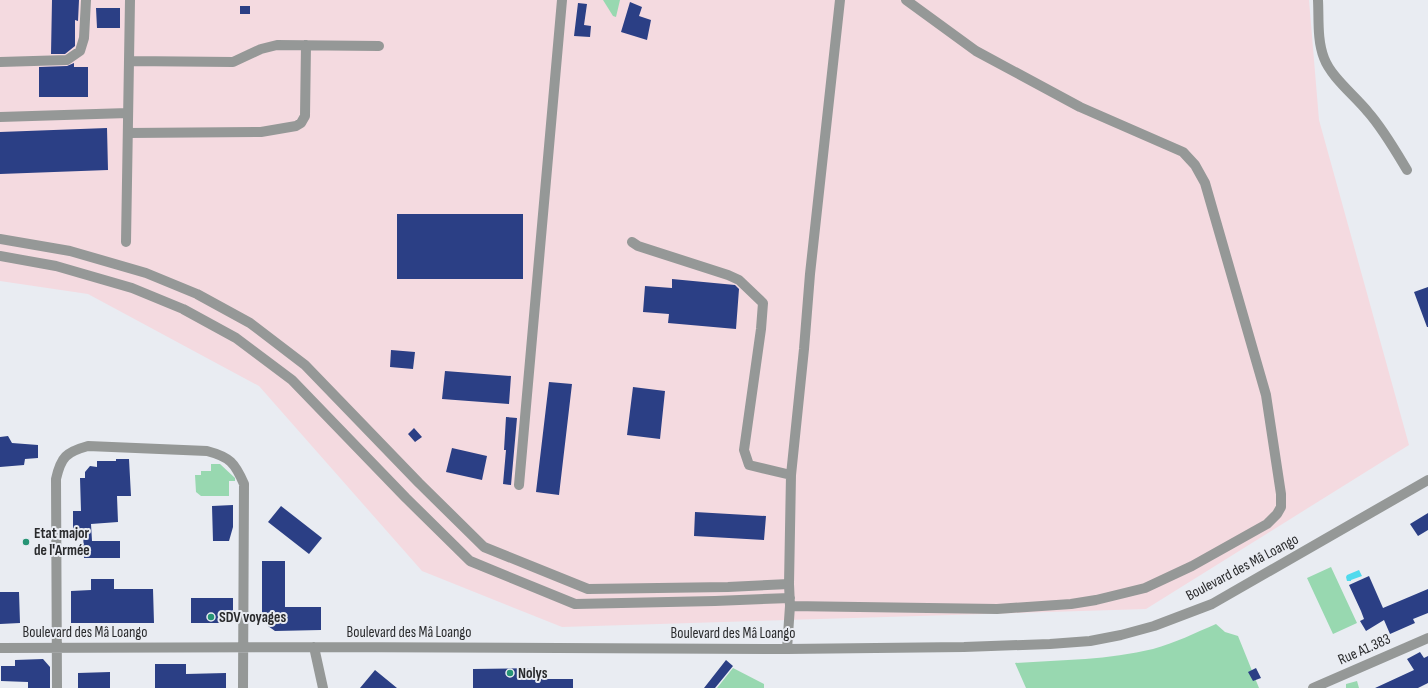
<svg xmlns="http://www.w3.org/2000/svg" width="1428" height="688" font-family="'Sofia Sans Condensed',sans-serif">
<style>
.industrial{fill:#f4dae0}
.green{fill:#98d8b0}
.water{fill:#50daed}
.building{fill:#2b3f85}
.lines{fill:none;stroke-linecap:round;stroke-linejoin:round}
.minor{stroke:#959897;stroke-width:10}
.poi-dot{fill:#269475;stroke:#e9ecf2;stroke-width:1.5}
.labels{text-anchor:middle;stroke-width:4;stroke-linejoin:round;paint-order:stroke}
.poi-label{font-size:15px;font-weight:bold;fill:#292a2c;stroke:#e9ecf2;text-anchor:start}
.street-label{font-size:15px;fill:#292a2c;stroke:#e9ecf2}
</style>
<rect width="100%" height="100%" fill="#e9ecf2"/>
<path class="industrial" d="M 0,0 L 1309,0 L 1319,120 L 1409,445 L 1146,609 L 562,627 L 422,571 L 259,386 L 88,294 L 0,281 Z"/>
<path class="green" d="M 603,0 L 620,0 L 616,17 L 613,16 Z
M 211,464 L 220,464 L 235,478 L 235,481 L 229,481 L 229,496 L 201,496 L 196,492 L 195,475 L 201,475 L 201,471 L 211,471 Z
M 1331,567 L 1357,623 L 1333,634 L 1307,578 Z
M 1216,624 L 1225,632 L 1238,636 L 1259,688 L 1026,688 L 1015,663 C 1061,660 1109,660 1153,649 C 1175,643 1195,633 1216,624 Z
M 733,668 L 764,684 L 764,688 L 717,688 Z
M 1357,681 L 1359,688 L 1346,688 L 1346,684 Z"/>
<path class="water" d="M 1359,570 L 1362,576 L 1351,580 L 1351,581 L 1347,581 L 1346,577 L 1347,575 Z"/>
<path class="building" d="M 52,0 L 79,0 L 78,21 L 75,20 L 75,46 L 65,54 L 51,54 Z
M 630,2 L 642,7 L 639,16 L 651,20 L 647,40 L 621,32 Z
M 578,3 L 587,4 L 584,25 L 591,26 L 590,37 L 574,36 Z
M 240,6 L 250,6 L 250,14 L 240,14 Z
M 96,8 L 120,8 L 120,28 L 97,28 Z
M 74,63 L 74,67 L 88,67 L 88,97 L 39,97 L 39,67 L 67,66 Z
M 107,128 L 108,170 L 0,174 L 0,132 Z
M 397,214 L 523,214 L 523,279 L 397,279 Z
M 672,279 L 735,285 L 739,289 L 736,329 L 668,323 L 669,314 L 643,312 L 645,286 L 672,288 Z
M 1428,287 L 1428,327 L 1427,327 L 1414,292 Z
M 391,350 L 415,352 L 413,369 L 390,367 Z
M 445,371 L 511,376 L 509,404 L 442,399 Z
M 549,382 L 572,384 L 559,495 L 536,492 Z
M 633,387 L 665,391 L 660,439 L 627,435 Z
M 506,417 L 517,418 L 511,485 L 503,484 L 506,450 L 504,450 Z
M 414,428 L 422,437 L 415,442 L 408,434 Z
M 8,436 L 12,443 L 38,445 L 38,458 L 25,459 L 24,465 L 0,467 L 0,437 Z
M 452,448 L 487,456 L 482,480 L 446,472 Z
M 116,459 L 129,459 L 131,496 L 117,496 L 118,522 L 91,524 L 92,541 L 120,541 L 120,558 L 84,558 L 83,530 L 73,530 L 73,511 L 81,511 L 80,478 L 85,478 L 85,472 L 90,466 L 97,467 L 97,461 L 116,461 Z
M 233,505 L 233,527 L 229,541 L 213,541 L 212,506 Z
M 281,506 L 322,538 L 309,554 L 268,522 Z
M 695,512 L 766,516 L 764,540 L 694,536 Z
M 1428,513 L 1428,530 L 1418,536 L 1410,524 Z
M 262,561 L 285,561 L 285,607 L 321,607 L 321,630 L 275,631 L 268,626 L 262,617 Z
M 1369,576 L 1383,608 L 1428,589 L 1428,613 L 1413,619 L 1415,623 L 1390,634 L 1384,620 L 1366,631 L 1360,621 L 1364,619 L 1361,611 L 1349,585 Z
M 91,579 L 114,579 L 114,589 L 153,589 L 154,623 L 71,623 L 71,591 L 91,590 Z
M 0,592 L 19,592 L 20,623 L 0,624 Z
M 191,598 L 233,598 L 233,623 L 191,623 Z
M 1420,652 L 1424,658 L 1428,656 L 1428,683 L 1418,688 L 1375,688 L 1414,670 L 1407,659 Z
M 43,659 L 50,667 L 50,688 L 28,688 L 28,682 L 1,681 L 1,666 L 15,666 L 15,660 Z
M 726,660 L 733,666 L 715,688 L 704,688 Z
M 155,664 L 186,664 L 186,674 L 226,673 L 226,688 L 155,688 Z
M 536,668 L 536,679 L 573,679 L 573,688 L 473,688 L 473,669 Z
M 1256,668 L 1261,678 L 1253,681 L 1248,672 Z
M 375,670 L 397,688 L 360,688 Z
M 110,672 L 110,688 L 78,688 L 78,673 Z"/>
<g class="lines">
<path class="minor" d="M 1318,0 C 1319,19 1317,40 1324,58 C 1331,77 1354,95 1368,112 C 1383,129 1395,150 1407,170
M 129,61 L 233,62 L 261,49 L 277,45 L 379,46
M 0,62 L 67,60 L 80,51 L 84,38 L 86,0
M 0,117 L 128,113
M 128,133 L 261,132 L 296,126 L 301,123 L 305,116 L 306,45
M 0,239 L 70,251 L 146,273 L 197,294 L 250,323 L 305,365 L 419,483 L 484,547 L 588,589 L 728,587 L 789,584
M 126,242 L 130,0
M 632,242 L 638,246 L 728,275 L 739,280 L 763,303 L 761,329 L 744,450 L 749,465 L 791,475
M 0,256 L 56,266 L 132,288 L 183,309 L 236,338 L 292,380 L 406,498 L 470,561 L 575,604 L 715,601 L 790,598
M 519,485 L 562,0
M 790,606 L 997,609 L 1071,604 L 1096,600 L 1145,588 L 1192,566 L 1267,524 L 1277,514 L 1281,507 L 1281,494 L 1266,395 L 1205,183 L 1195,165 L 1183,152 L 1080,107 L 976,51 L 906,0
M 314,647 L 323,688
M 0,648 L 314,647 L 787,649 L 964,647 L 1050,644 L 1090,641 L 1121,635 L 1154,626 L 1212,604 L 1428,480
M 787,649 L 790,606 L 789,584 L 791,475 L 804,349 L 810,274 L 840,0
M 57,688 L 56,479 C 61,457 66,452 88,446 L 207,451 C 230,457 235,463 244,484 L 243,688
M 1313,688 L 1428,638"/>
</g>
<g class="poi-dot">
<circle cx="26" cy="542" r="4"/>
<circle cx="211" cy="617" r="4"/>
<circle cx="510" cy="673" r="4"/>
</g>
<g class="labels">
<g class="poi-label">
<text x="34" y="538">Etat major<tspan x="34" dy="17">de l'Armée</tspan></text>
<text x="219" y="622">SDV voyages</text>
<text x="518" y="678">Nolys</text>
</g>
<g class="street-label">
<text transform="translate(1242 567) rotate(-28)" y="5">Boulevard des Mâ Loango</text>
<text x="85" y="637">Boulevard des Mâ Loango</text>
<text x="409" y="637">Boulevard des Mâ Loango</text>
<text x="733" y="638">Boulevard des Mâ Loango</text>
<text transform="translate(1364 649) rotate(-24)" y="5">Rue A1.383</text>
</g>
</g>
</svg>
